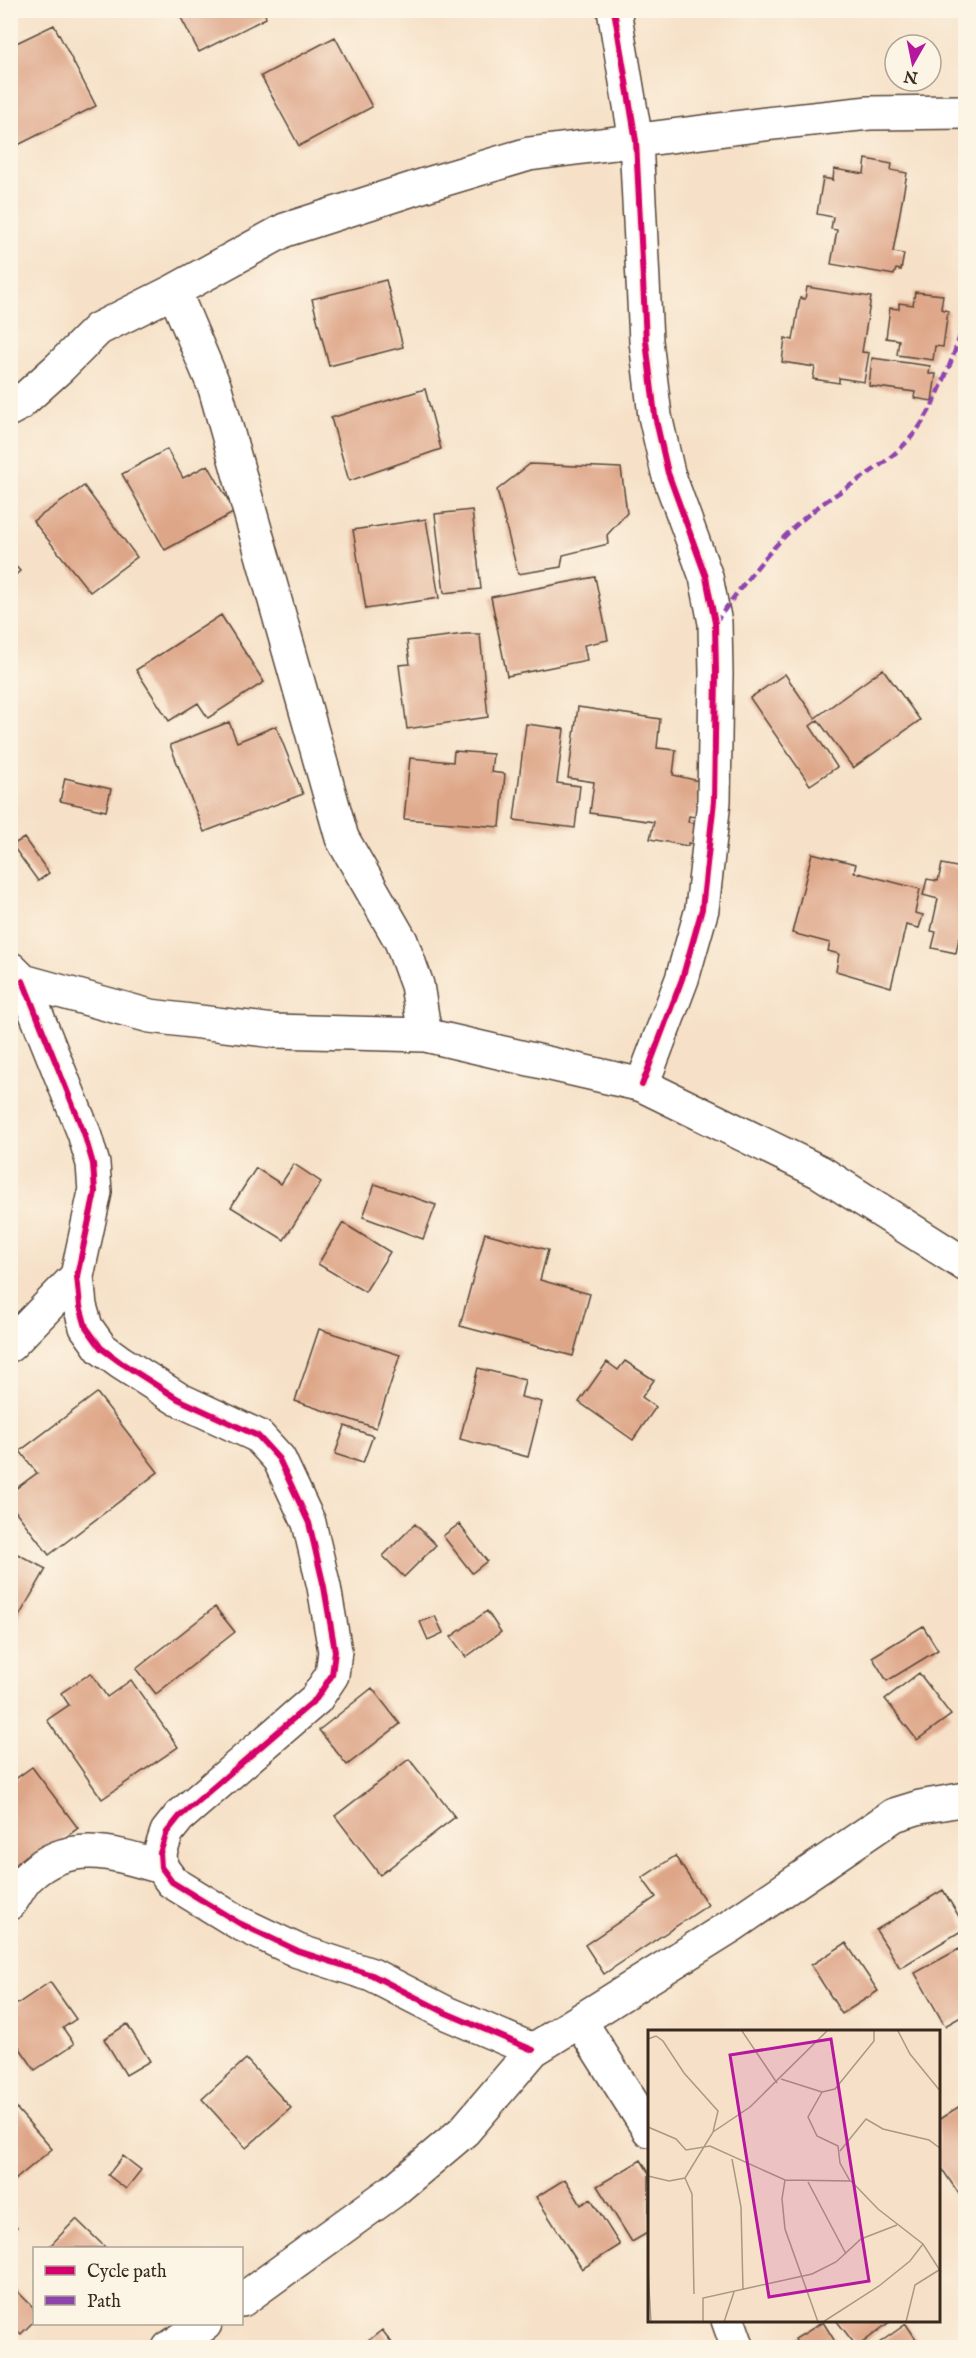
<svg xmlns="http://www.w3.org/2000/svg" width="976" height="2358" font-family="'IM FELL English',serif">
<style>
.building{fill:#dea688}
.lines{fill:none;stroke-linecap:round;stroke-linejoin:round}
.minor-casing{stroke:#574538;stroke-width:36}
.minor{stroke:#fff;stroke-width:33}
.quiet{stroke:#8e44ad;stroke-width:4.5;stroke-dasharray:9 4.5;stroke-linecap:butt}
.cycleway-casing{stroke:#fcf5e5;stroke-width:10}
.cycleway{stroke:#d6006c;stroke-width:6}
.inset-road{fill:none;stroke:#ab9884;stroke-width:1.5}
.view{fill:#b5179e;fill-opacity:0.15;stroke:#b5179e;stroke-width:3}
.inset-edge{fill:none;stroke:#3b2a1e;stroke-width:3}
</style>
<rect width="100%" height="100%" fill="#fcf5e5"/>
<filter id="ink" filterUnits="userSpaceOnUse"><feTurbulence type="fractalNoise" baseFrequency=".0167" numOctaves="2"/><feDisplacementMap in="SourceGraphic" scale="12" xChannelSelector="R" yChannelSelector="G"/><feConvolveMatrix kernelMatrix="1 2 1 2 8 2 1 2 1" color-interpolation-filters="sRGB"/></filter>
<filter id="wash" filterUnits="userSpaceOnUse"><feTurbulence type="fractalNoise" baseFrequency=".008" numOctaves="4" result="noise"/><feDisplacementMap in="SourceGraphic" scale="24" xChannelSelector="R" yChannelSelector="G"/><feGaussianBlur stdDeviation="1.35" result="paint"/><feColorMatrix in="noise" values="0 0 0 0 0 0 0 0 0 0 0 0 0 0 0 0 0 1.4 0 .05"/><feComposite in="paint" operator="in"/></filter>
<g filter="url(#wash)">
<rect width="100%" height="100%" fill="#f6e1c8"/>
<g id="blocks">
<path class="building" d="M 177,10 L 264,10 L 266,18 L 199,52 Z
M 54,25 L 96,106 L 10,149 L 10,46 Z
M 335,37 L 372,107 L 299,146 L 261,76 Z
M 866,159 L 892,164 L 891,170 L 907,173 L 893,252 L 904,254 L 901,270 L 896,269 L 894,275 L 831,264 L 837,230 L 831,229 L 833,217 L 817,214 L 823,178 L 833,180 L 834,169 L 864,174 Z
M 386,280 L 403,347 L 329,366 L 312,299 Z
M 807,287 L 871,297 L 862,352 L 869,353 L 864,382 L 839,378 L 839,383 L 813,379 L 815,367 L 782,362 L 785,338 L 793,340 L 800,298 L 805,299 Z
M 915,292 L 943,295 L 941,309 L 948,311 L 943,347 L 935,346 L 933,360 L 897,355 L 899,340 L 886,338 L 890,308 L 899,309 L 899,303 L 913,305 Z
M 872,358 L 930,366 L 929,374 L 936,374 L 932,401 L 914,398 L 915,392 L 869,386 Z
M 425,389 L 441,449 L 349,481 L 331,418 Z
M 167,449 L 183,478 L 208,465 L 235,512 L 165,550 L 122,474 Z
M 530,464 L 621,468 L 627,513 L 607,535 L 608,544 L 563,555 L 561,567 L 518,574 L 497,490 Z
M 84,486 L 137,557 L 90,592 L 33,521 Z
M 472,510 L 481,589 L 444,593 L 435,514 Z
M 426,519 L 439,598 L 366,609 L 353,530 Z
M 10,560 L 20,571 L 10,580 Z
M 595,577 L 608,640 L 584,645 L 587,660 L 507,676 L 491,597 Z
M 221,615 L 264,682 L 208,718 L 198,703 L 169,721 L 136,670 Z
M 465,634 L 480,634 L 488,717 L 407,729 L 399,665 L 410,664 L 407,641 Z
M 883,669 L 920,720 L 853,768 L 818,720 L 810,726 L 837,767 L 810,785 L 750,698 L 785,674 L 815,718 Z
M 578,707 L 660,719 L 657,748 L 676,750 L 673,775 L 699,781 L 697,793 L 701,794 L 696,817 L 689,816 L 688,822 L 700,824 L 693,844 L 688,843 L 688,846 L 650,839 L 654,822 L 590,813 L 594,782 L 568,778 Z
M 229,722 L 237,742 L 276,726 L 303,794 L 204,832 L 170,745 Z
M 526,724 L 564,729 L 557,783 L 580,786 L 575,828 L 514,820 Z
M 454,751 L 493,754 L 491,772 L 505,774 L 500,827 L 404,819 L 410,758 L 453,762 Z
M 65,778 L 111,789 L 106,811 L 60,801 Z
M 24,838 L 49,873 L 38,881 L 12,845 Z
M 812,853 L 856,864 L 854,872 L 920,889 L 915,913 L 923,915 L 919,928 L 906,925 L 891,987 L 836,971 L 839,954 L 828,951 L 830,943 L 792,933 Z
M 942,864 L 966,869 L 966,939 L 959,938 L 956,953 L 932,948 L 936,932 L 931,931 L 938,899 L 923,895 L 927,879 L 938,881 Z
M 294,1164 L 321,1182 L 284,1240 L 231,1207 L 256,1168 L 281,1184 Z
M 375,1184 L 436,1205 L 423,1239 L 363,1217 Z
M 343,1223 L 390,1252 L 365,1292 L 318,1264 Z
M 485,1233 L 548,1250 L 540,1280 L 590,1294 L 573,1356 L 460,1326 Z
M 319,1329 L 400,1355 L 376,1428 L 295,1401 Z
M 625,1361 L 654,1380 L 642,1397 L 656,1407 L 633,1440 L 579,1402 L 607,1362 L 618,1370 Z
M 478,1368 L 525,1380 L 521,1397 L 542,1402 L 528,1457 L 460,1439 Z
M 97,1393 L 158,1472 L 49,1555 L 10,1504 L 10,1493 L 37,1473 L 20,1451 Z
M 345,1426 L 373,1436 L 363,1463 L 335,1454 Z
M 415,1524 L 436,1545 L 404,1577 L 383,1556 Z
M 459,1524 L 487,1561 L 472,1573 L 443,1536 Z
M 10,1550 L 46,1569 L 10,1632 Z
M 215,1607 L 235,1632 L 156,1694 L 136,1669 Z
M 487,1611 L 501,1632 L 466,1657 L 451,1637 Z
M 435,1616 L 443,1633 L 428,1640 L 420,1622 Z
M 923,1626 L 938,1650 L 887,1681 L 872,1657 Z
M 91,1673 L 107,1697 L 131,1680 L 178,1747 L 102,1799 L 47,1720 L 69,1705 L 61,1693 Z
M 919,1673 L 951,1715 L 917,1740 L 885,1699 Z
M 372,1688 L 400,1724 L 347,1765 L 319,1730 Z
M 409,1759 L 455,1817 L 380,1875 L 335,1816 Z
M 32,1767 L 78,1828 L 18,1873 L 10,1863 L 10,1783 Z
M 675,1856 L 708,1905 L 604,1974 L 585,1945 L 656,1897 L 642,1878 Z
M 943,1890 L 966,1928 L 900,1968 L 876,1930 Z
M 846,1943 L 878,1991 L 842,2014 L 811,1965 Z
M 959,1949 L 966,1960 L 966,2014 L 945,2026 L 915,1973 Z
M 50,1982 L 76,2019 L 63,2028 L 74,2044 L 35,2070 L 10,2034 L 10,2009 Z
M 127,2024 L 150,2061 L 126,2075 L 104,2039 Z
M 246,2059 L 291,2108 L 246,2148 L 202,2099 Z
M 10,2101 L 52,2149 L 10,2184 Z
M 966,2102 L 966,2198 L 963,2200 L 938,2163 L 938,2120 Z
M 123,2156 L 141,2170 L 126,2189 L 108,2175 Z
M 641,2160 L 649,2173 L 649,2232 L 632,2242 L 597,2186 Z
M 565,2179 L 581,2205 L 591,2199 L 620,2245 L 582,2269 L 536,2197 Z
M 76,2219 L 106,2248 L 48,2248 Z
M 10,2220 L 17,2227 L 10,2234 Z
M 10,2284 L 34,2308 L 34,2321 L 21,2334 L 10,2324 Z
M 836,2320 L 892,2320 L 857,2347 Z
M 823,2322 L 839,2348 L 799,2348 L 795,2339 Z
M 906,2324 L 922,2348 L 872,2348 Z
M 382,2330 L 396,2348 L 359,2348 Z"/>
</g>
</g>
<g filter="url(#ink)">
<use href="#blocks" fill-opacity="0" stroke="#574538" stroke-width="1.5"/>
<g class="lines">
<defs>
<path id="minor" d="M 614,10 L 636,141 L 646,341 L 655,416 L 668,473 L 706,577 L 715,623 L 716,674 L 714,801 L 702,909 L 682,979 L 642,1085
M 174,291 L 215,388 L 342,838 L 401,941 L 417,985 L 425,1035
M 10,409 L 19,404 L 59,368 L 98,329 L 174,291 L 285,230 L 425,185 L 529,154 L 765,124 L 869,113 L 966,112
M 11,969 L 23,981 L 150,1016 L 274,1031 L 425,1035 L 642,1085 L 820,1172 L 966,1265
M 23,981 L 84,1133 L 93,1164 L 95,1192 L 77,1276 L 80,1306 L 86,1327 L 101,1348 L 120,1362 L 178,1399 L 258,1436 L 279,1459 L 309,1523 L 324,1587 L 335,1651 L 332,1675 L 316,1699 L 179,1817 L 167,1832 L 160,1853 L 161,1867 L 172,1882 L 239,1923 L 298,1951 L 372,1975 L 446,2013 L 533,2050
M 10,1345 L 77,1276
M 10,1903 C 16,1895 21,1883 29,1876 C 69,1838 114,1853 161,1867
M 580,2021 L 649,2130
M 242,2300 L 393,2191 L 464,2131 L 533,2050 L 731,1926 L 894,1815 L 920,1807 L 966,1799
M 728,2320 L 738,2348
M 169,2348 L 205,2324"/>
</defs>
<use href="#minor" class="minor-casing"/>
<use href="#minor" class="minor"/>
<path class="quiet" d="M 715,623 C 746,580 778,536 822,504 C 853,482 888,465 913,435 C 937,407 954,354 966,318"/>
<defs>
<path id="cycleway" d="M 614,10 L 636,141 L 646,341 L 655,416 L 668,473 L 706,577 L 715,623 L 716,674 L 714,801 L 702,909 L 682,979 L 642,1085
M 23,981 L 84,1133 L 93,1164 L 95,1192 L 77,1276 L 80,1306 L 86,1327 L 101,1348 L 120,1362 L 178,1399 L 258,1436 L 279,1459 L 309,1523 L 324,1587 L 335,1651 L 332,1675 L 316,1699 L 179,1817 L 167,1832 L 160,1853 L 161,1867 L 172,1882 L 239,1923 L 298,1951 L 372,1975 L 446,2013 L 533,2050"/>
</defs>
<use href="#cycleway" class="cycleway-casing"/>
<use href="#cycleway" class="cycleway"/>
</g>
</g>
<g transform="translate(648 2030)">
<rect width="292" height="292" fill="#f6e1c8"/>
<path class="inset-road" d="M 94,1 L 129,53M 250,1 L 262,24 L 293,62M 0,9 L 8,6 L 15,11 L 36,43 L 70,81 L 65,102M 133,49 L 174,62 L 160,87 L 169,106 L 190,116 L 192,133 L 202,151M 174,62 L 187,59 L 226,11 L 226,1M 0,97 L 28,109 L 38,120 L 62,116 L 137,150 L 203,151 L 230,179 L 275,214 L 293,242M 192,121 L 218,89 L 235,99 L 281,110 L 293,119M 84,129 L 93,177 L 95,260M 0,146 L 21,151 L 37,148 L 65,102 L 102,77 L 179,1M 37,148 L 44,164 L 46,264M 137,150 L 134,169 L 137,199 L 170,292M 160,152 L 198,224M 0,241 L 3,292M 55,292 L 55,268 L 164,244 L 188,232 L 213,209 L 249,195M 76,292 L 86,262M 175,292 L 231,256 L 262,231 L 275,214M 258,292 L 267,255 L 291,240"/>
<path class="view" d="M 183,9 L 221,251 L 121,267 L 82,25 Z"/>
<rect width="292" height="292" class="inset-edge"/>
</g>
<rect width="976" height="2358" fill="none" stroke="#fcf5e5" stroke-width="36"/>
<rect x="33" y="2247" width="210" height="78" fill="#fcf5e5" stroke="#afa495" stroke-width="1.5"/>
<rect x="45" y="2266" width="30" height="9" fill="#d6006c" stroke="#afa495" stroke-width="1.5"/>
<text x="87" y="2277" font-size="18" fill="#3b2a1e">Cycle path</text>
<rect x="45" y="2296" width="30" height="9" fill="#8e44ad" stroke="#afa495" stroke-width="1.5"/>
<text x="87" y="2307" font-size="18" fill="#3b2a1e">Path</text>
<g transform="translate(913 63) rotate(189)"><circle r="28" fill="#fcf5e5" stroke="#afa495" stroke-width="1.5"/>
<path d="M0-4.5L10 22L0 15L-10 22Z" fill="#b5179e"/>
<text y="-9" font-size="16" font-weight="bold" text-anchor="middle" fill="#3b2a1e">N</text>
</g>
</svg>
